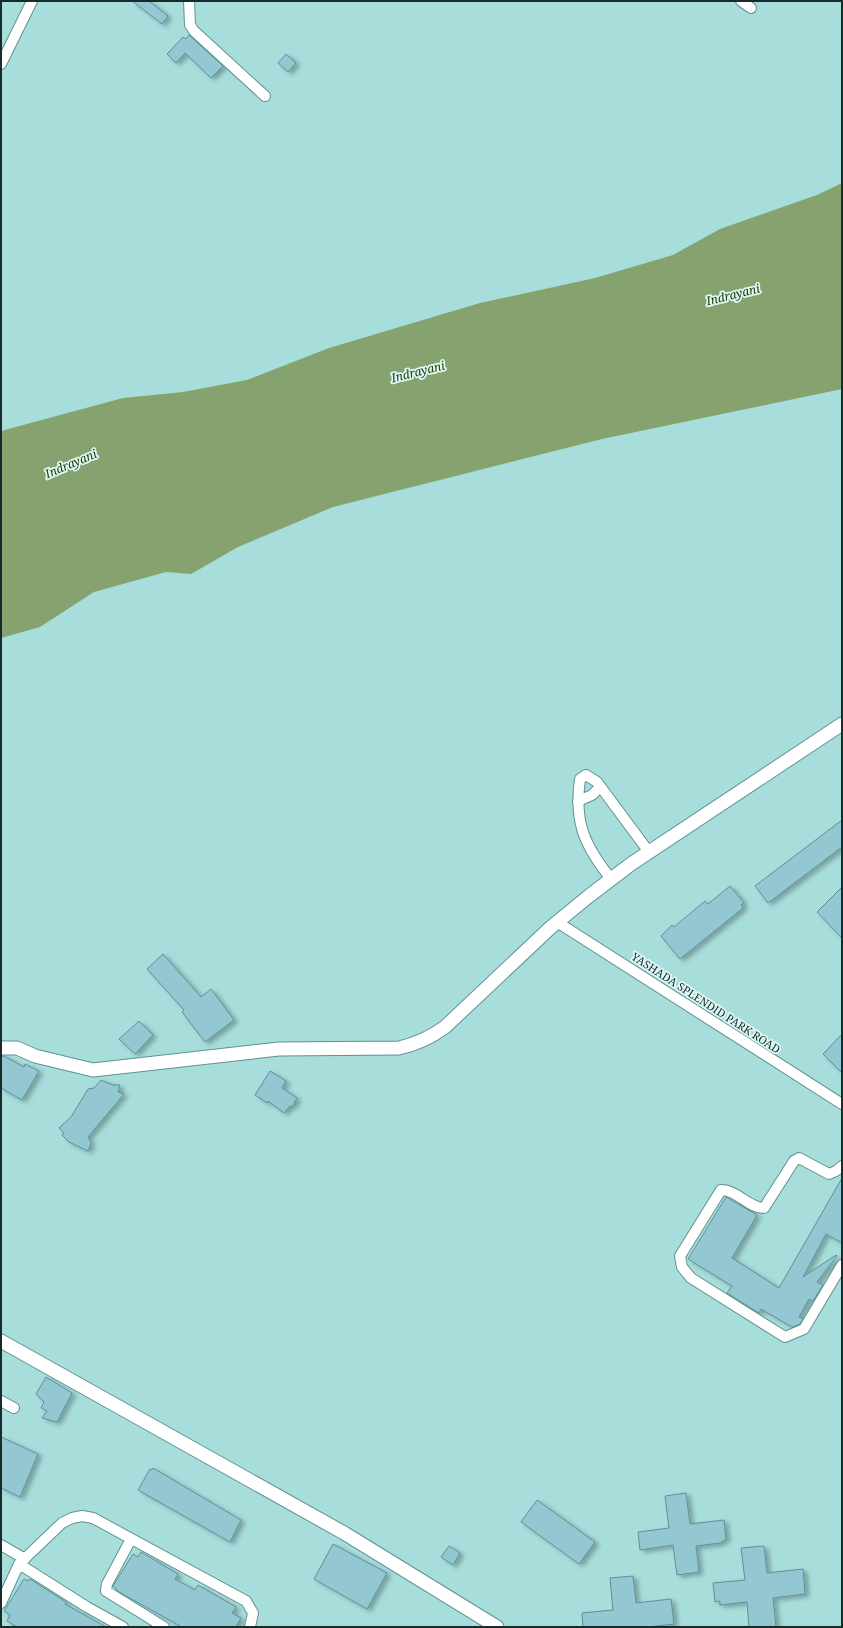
<svg xmlns="http://www.w3.org/2000/svg" width="843" height="1628" font-family="'Noto Serif',serif">
<style>
.water{fill:#86a36f}
.building{fill:#93c7d2;stroke:#5e909b;filter:url(#shadow)}
.lines{fill:none;stroke-linecap:round;stroke-linejoin:round}
.minor-casing{stroke:#5e9290;stroke-width:12}
.tertiary-casing{stroke:#5e9290;stroke-width:15}
.minor{stroke:#fff;stroke-width:10}
.tertiary{stroke:#fff;stroke-width:13}
.labels{text-anchor:middle;stroke-width:3.5;stroke-linejoin:round;paint-order:stroke}
.street-label{font-size:11px;fill:#162b2a;stroke:#ddf8f6}
.water-label{font-size:12px;font-style:italic;fill:#233e02;stroke:#ddf8f6}
</style>
<defs>
<filter id="shadow"><feDropShadow dx="4" dy="2.5" stdDeviation="2" flood-color="#0004"/></filter>
</defs>
<rect width="100%" height="100%" fill="#a7ddda"/>
<path class="water" d="M 842,183 L 842,389 L 602,439 L 333,507 L 238,547 L 191,574 L 166,572 L 94,592 L 40,627 L 1,638 L 1,431 L 123,398 L 183,392 L 247,380 L 329,348 L 480,303 L 595,278 L 673,255 L 720,229 L 817,195 Z"/>
<path class="building" d="M 132,1 L 149,1 L 168,16 L 162,24 Z
M 189,35 L 223,66 L 211,78 L 185,53 L 176,63 L 167,54 L 183,37 L 186,39 Z
M 286,54 L 296,63 L 288,72 L 278,63 Z
M 842,820 L 842,847 L 768,903 L 755,886 Z
M 730,886 L 744,903 L 741,905 L 743,908 L 680,959 L 661,936 L 672,925 L 674,927 L 705,901 L 708,904 Z
M 842,887 L 842,938 L 817,912 Z
M 163,954 L 201,997 L 211,989 L 234,1020 L 205,1042 L 182,1012 L 184,1010 L 147,969 Z
M 139,1021 L 153,1035 L 135,1054 L 119,1039 Z
M 842,1034 L 842,1073 L 823,1054 Z
M 1,1056 L 4,1056 L 24,1067 L 25,1064 L 39,1071 L 22,1100 L 1,1088 Z
M 270,1071 L 286,1081 L 282,1088 L 297,1098 L 292,1107 L 290,1106 L 284,1113 L 268,1101 L 267,1103 L 255,1095 Z
M 101,1080 L 113,1085 L 120,1085 L 118,1092 L 124,1094 L 88,1137 L 91,1143 L 88,1151 L 69,1142 L 62,1135 L 64,1133 L 59,1128 L 71,1117 L 88,1089 L 94,1088 Z
M 842,1178 L 842,1243 L 826,1234 L 803,1277 L 836,1255 L 837,1256 L 817,1282 L 823,1285 L 813,1301 L 809,1299 L 799,1317 L 803,1319 L 800,1324 L 792,1327 L 761,1309 L 759,1313 L 727,1293 L 732,1286 L 688,1259 L 726,1197 L 757,1215 L 732,1258 L 779,1288 Z
M 46,1377 L 72,1393 L 57,1422 L 42,1418 L 47,1411 L 41,1408 L 44,1402 L 36,1394 Z
M 1,1437 L 38,1454 L 20,1497 L 1,1488 Z
M 153,1468 L 241,1520 L 230,1542 L 138,1490 L 150,1469 L 152,1470 Z
M 686,1493 L 690,1524 L 724,1520 L 726,1539 L 720,1543 L 696,1546 L 699,1572 L 677,1575 L 673,1545 L 640,1550 L 638,1532 L 669,1528 L 665,1496 Z
M 537,1500 L 595,1542 L 579,1564 L 521,1522 Z
M 333,1544 L 387,1573 L 367,1609 L 314,1579 Z
M 449,1546 L 460,1553 L 453,1565 L 441,1557 Z
M 764,1546 L 767,1573 L 803,1569 L 805,1594 L 773,1598 L 776,1627 L 749,1627 L 747,1602 L 720,1605 L 720,1601 L 715,1602 L 713,1583 L 745,1580 L 741,1548 Z
M 141,1552 L 178,1574 L 175,1579 L 195,1590 L 198,1585 L 236,1607 L 232,1613 L 241,1618 L 236,1627 L 182,1627 L 119,1592 L 113,1586 L 133,1554 L 138,1557 Z
M 633,1576 L 636,1603 L 671,1599 L 674,1624 L 648,1627 L 583,1627 L 582,1613 L 613,1610 L 610,1578 Z
M 24,1579 L 28,1581 L 30,1579 L 66,1602 L 65,1604 L 106,1627 L 17,1627 L 7,1621 L 10,1615 L 4,1611 Z"/>
<g class="lines">
<defs>
<path id="minor" d="M 189,1 L 190,25 L 194,31 L 265,96
M 741,1 L 751,8
M 1,64 L 32,1
M 578,801 L 592,795 L 600,787
M 611,879 C 584,845 574,822 580,779 L 586,775 L 597,782 L 649,852
M 557,922 L 842,1104
M 842,1166 L 836,1171 L 829,1174 L 799,1158 L 794,1161 L 764,1208 C 748,1208 738,1190 721,1190 L 680,1256 L 682,1267 L 691,1278 L 785,1337 L 804,1329 L 842,1265
M 1,1401 L 14,1408
M 131,1539 L 107,1584 L 106,1591 L 164,1627
M 1,1545 L 25,1559
M 19,1564 L 87,1607 L 123,1627
M 1,1603 L 19,1564 L 62,1523 L 72,1518 L 82,1516 L 93,1518 L 246,1601 L 253,1613 L 250,1627"/>
<path id="tertiary" d="M 1,1048 L 17,1048 L 35,1056 L 93,1070 L 279,1049 L 399,1048 C 417,1044 430,1038 445,1027 L 550,928 L 589,896 L 631,864 L 842,724
M 1,1341 L 344,1533 L 497,1627"/>
</defs>
<use href="#minor" class="minor-casing"/>
<use href="#tertiary" class="tertiary-casing"/>
<use href="#minor" class="minor"/>
<use href="#tertiary" class="tertiary"/>
</g>
<g class="labels">
<g class="street-label">
<text transform="translate(706 1003) rotate(33)" y="4">YASHADA SPLENDID PARK ROAD</text>
</g>
<g class="water-label">
<text transform="translate(733 295) rotate(-14)" y="4">Indrayani</text>
<text transform="translate(418 372) rotate(-14)" y="4">Indrayani</text>
<text transform="translate(71 464) rotate(-23)" y="4">Indrayani</text>
</g>
</g>
<rect width="843" height="1628" fill="none" stroke="#162b2a" stroke-width="4"/>
</svg>
